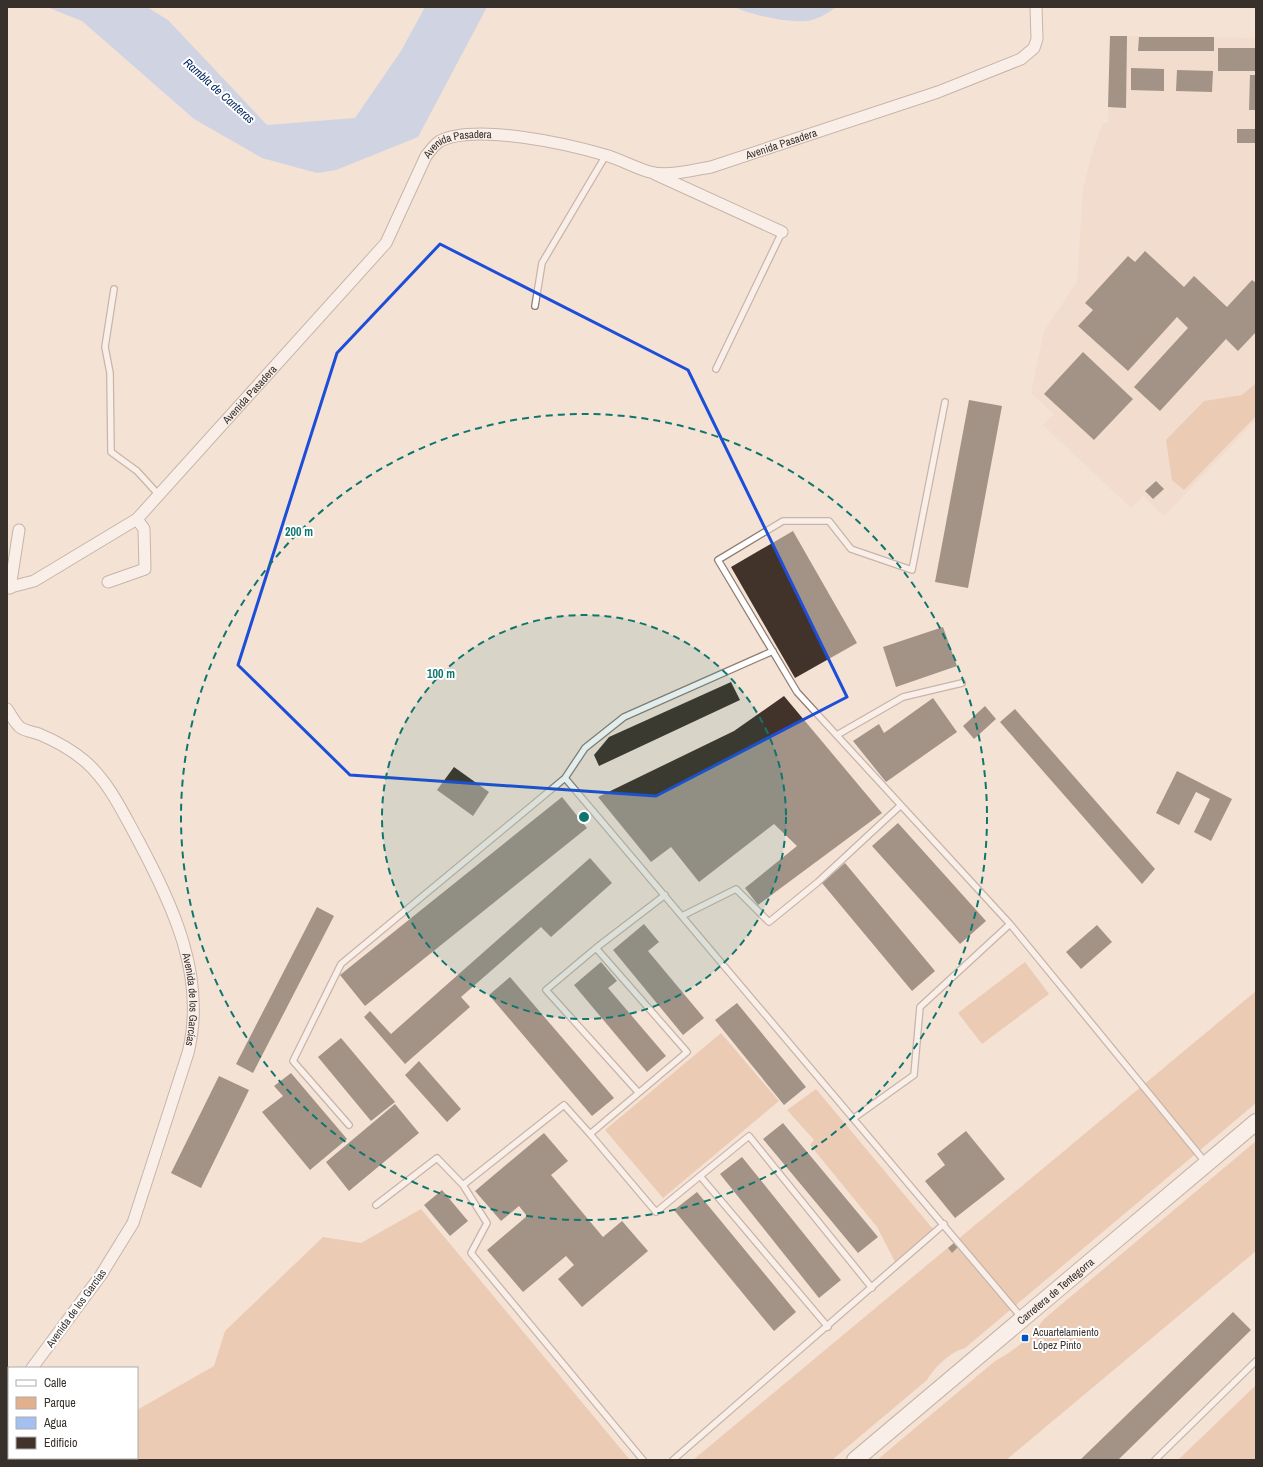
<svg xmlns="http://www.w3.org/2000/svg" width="1263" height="1467" font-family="'Archivo Narrow',sans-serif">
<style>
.built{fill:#eed5c4}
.green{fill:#e2b08d}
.water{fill:#a2c1f2}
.building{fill:#413329}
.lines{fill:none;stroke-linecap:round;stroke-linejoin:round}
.lane-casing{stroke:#8f7e72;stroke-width:8}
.street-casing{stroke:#8f7e72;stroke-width:13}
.secondary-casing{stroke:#8f7e72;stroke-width:18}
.lane{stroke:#fff;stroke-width:5.5}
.street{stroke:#fff;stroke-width:11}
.secondary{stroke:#fff;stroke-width:16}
.marked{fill:none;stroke:#1d4ed8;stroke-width:3;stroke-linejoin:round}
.ring{fill:none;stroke:#0f766e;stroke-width:2;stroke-dasharray:7 5}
.poi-dot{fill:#0053bd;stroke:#fff;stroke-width:1.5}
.labels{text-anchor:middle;stroke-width:4;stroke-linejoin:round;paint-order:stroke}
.street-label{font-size:11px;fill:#37302b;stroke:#fff}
.poi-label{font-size:11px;fill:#37302b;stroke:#fff;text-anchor:start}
.water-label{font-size:12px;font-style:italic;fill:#032960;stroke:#fff}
.centre{fill:#0f766e;stroke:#fff;stroke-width:2}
.ring-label{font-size:12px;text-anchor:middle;font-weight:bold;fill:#0f766e;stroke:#fff;stroke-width:4;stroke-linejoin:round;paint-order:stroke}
</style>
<rect width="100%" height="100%" fill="#f4e2d5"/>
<path class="built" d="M 1110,36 L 1256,38 L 1256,420 L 1164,516 L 1143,496 L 1131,508 L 1043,425 L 1054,414 L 1031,393 L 1044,331 L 1077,282 L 1083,189 L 1093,149 L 1103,123 L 1108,123 Z"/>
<path class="green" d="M 1256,383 L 1256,416 L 1184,490 L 1172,480 L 1166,440 L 1204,401 L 1242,395 Z
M 1025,962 L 1049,994 L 982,1044 L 958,1013 Z
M 1256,991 L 1256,1103 L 965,1348 C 950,1352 935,1367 927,1380 L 832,1460 L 693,1460 Z
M 721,1033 L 779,1101 L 663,1198 L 605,1130 Z
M 816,1089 L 933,1229 L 895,1262 L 877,1227 L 810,1145 L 814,1140 L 787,1110 Z
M 1256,1141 L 1256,1251 L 1006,1460 L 877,1460 L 995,1361 C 1013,1352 1032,1336 1044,1319 Z
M 421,1209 L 630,1460 L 95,1460 L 96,1458 L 137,1458 L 137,1410 L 214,1366 L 225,1331 L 323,1237 L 361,1243 Z
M 1256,1385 L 1256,1460 L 1178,1460 Z"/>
<path class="water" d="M 47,7 L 147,7 L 168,20 L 267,125 L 355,118 L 401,51 L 425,7 L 487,7 L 418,137 L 336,170 L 317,173 L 262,158 L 194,119 L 82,21 Z
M 735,7 L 837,7 C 830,11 822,17 815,19 C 798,26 750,15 735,7 Z"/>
<path class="building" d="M 1110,36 L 1127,36 L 1126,108 L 1108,107 Z
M 1139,37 L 1214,37 L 1214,51 L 1138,51 Z
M 1218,48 L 1256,48 L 1256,71 L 1218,71 Z
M 1131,68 L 1164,69 L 1164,91 L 1131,90 Z
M 1177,70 L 1213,71 L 1212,92 L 1176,91 Z
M 1250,75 L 1256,75 L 1256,110 L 1249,110 Z
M 1237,129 L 1256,129 L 1256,143 L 1237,143 Z
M 1145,251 L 1184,287 L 1194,276 L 1227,307 L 1252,280 L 1256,283 L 1256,332 L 1238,351 L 1226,339 L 1160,411 L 1134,387 L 1188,328 L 1177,317 L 1128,371 L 1078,326 L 1093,310 L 1085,303 L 1128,256 L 1135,262 Z
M 1083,352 L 1133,399 L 1094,440 L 1044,394 Z
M 969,400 L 1002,406 L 968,588 L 935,582 Z
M 1156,481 L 1164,489 L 1153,499 L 1145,491 Z
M 793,531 L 857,643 L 795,678 L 731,567 Z
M 943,627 L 957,666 L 896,687 L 883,647 Z
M 731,682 L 740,700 L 599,766 L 594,755 L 609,737 Z
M 784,696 L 882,813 L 758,905 L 745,888 L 797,846 L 774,824 L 699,882 L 671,847 L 651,862 L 598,797 L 734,731 Z
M 933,698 L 957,732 L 886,782 L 853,741 L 879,724 L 884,733 Z
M 985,706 L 996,719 L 974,739 L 963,726 Z
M 1015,709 L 1155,869 L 1142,884 L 1000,722 Z
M 454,767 L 489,792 L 473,816 L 437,790 Z
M 1177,771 L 1232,799 L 1211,841 L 1194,832 L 1210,799 L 1196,792 L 1179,825 L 1156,813 Z
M 562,797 L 587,828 L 365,1006 L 340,975 Z
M 898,823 L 986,921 L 960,944 L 872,846 Z
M 590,858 L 612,883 L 551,937 L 541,927 L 461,997 L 470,1007 L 405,1064 L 364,1017 L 370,1011 L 391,1034 Z
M 845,863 L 935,971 L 912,991 L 822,883 Z
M 317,907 L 334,916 L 253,1073 L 236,1064 Z
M 644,924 L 659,942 L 648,951 L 704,1018 L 683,1035 L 613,950 Z
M 1097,925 L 1112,942 L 1081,969 L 1066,952 Z
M 601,962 L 617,981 L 608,988 L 666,1056 L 647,1072 L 574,985 Z
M 510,977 L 614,1098 L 592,1116 L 489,995 Z
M 737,1003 L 806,1087 L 784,1105 L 715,1020 Z
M 341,1038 L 395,1102 L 371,1121 L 318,1057 Z
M 419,1061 L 461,1109 L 447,1122 L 405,1075 Z
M 291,1073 L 347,1139 L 310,1170 L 262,1112 L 283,1096 L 274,1086 Z
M 219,1076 L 249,1090 L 201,1188 L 171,1173 Z
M 395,1104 L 419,1133 L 349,1191 L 326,1162 Z
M 783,1123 L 878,1237 L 858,1253 L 763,1139 Z
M 966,1131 L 1005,1179 L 955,1218 L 925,1181 L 945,1165 L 937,1154 Z
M 544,1133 L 568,1161 L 551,1175 L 603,1237 L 622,1221 L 648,1251 L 582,1307 L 558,1279 L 574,1265 L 566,1256 L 523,1292 L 487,1250 L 527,1216 L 519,1206 L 501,1221 L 475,1191 Z
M 742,1157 L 841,1280 L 819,1298 L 720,1174 Z
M 442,1190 L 468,1221 L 450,1236 L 424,1205 Z
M 697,1192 L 796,1312 L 774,1331 L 674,1210 Z
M 954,1243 L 958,1247 L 952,1253 L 948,1248 Z
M 1233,1312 L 1251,1330 L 1118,1460 L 1080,1460 Z"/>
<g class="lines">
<defs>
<path id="lane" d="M 114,289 L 105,347 L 110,373 L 111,452 L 137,471 L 158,494
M 535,306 L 542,263 L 606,155
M 716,369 L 782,232
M 945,402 L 912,570 L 851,549 L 829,521 L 783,521 L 718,560 L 797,692 L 1010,924 L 1206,1163
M 837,735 L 903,697 L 962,683
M 565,778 L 1022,1318
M 682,916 L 736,889 L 769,922 L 818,882 L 901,805
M 596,948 L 546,990 L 638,1092
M 854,1118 L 914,1075 L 920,1007 L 1010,924
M 349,1125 L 293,1061 L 341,964 L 565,778 L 585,748 L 624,717 L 773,651
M 590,1134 L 656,1212 L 749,1136 L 872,1288
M 700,1176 L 828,1327
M 463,1185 L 564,1105 L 590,1134 L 687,1052 L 596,948 L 665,895
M 376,1205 L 437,1158 L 463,1185 L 487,1223 L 471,1253 L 643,1460
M 673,1460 L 944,1224
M 1155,1460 L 1256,1361"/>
<g id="street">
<path d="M 655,174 L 782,232"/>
<path d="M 108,582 L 145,569 L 144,529 L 137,519"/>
<path id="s1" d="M 7,588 L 34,581 L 137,519 L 386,243 L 426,156 C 430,151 434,145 440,141 C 475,123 568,144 605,155 C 620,159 635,168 650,172 C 669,177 692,170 711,167 L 938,92 L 1021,59 L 1034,48 L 1037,39 L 1036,7"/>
<path d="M 10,588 L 19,530"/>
<path id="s2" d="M 7,709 C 11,715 16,725 21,728 C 26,731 33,732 39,734 C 56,741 72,750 86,762 C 110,784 122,811 138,840 C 173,906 207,977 188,1053 L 133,1223 L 101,1275 L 32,1368"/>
<path d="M 7,1401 L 9,1399"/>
</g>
<g id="secondary">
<path id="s3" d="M 855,1460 L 1256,1122"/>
</g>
</defs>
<use href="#lane" class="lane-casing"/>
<use href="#street" class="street-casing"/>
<use href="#secondary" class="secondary-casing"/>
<use href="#lane" class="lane"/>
<use href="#street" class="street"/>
<use href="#secondary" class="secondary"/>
</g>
<path d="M0 0H1263V1467H0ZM 440,244 L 688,370 L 847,697 L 656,796 L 350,775 L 238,665 L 337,353 Z" fill="#f4e2d5" fill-opacity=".55" fill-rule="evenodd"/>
<path class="marked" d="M 440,244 L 688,370 L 847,697 L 656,796 L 350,775 L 238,665 L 337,353 Z"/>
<circle cx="584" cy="817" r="202" fill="#0f766e" fill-opacity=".12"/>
<g class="ring">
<circle cx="584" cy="817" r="202"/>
<circle cx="584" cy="817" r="403"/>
</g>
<rect class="poi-dot" x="1021" y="1334" width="8" height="8" rx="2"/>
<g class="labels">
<g class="street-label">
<text dy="4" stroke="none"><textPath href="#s1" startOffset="988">Avenida Pasadera</textPath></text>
<text dy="4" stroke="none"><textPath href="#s1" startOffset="652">Avenida Pasadera</textPath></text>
<text dy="4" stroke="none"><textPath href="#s1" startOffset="316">Avenida Pasadera</textPath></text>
<text dy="4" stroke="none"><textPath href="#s2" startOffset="362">Avenida de los Garcías</textPath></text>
<text dy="4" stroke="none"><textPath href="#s3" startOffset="262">Carretera de Tentegorra</textPath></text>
<text transform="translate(76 1308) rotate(-54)" y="4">Avenida de los Garcías</text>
</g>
<g class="poi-label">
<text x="1033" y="1336">Acuartelamiento<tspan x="1033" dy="13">López Pinto</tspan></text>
</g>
<g class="water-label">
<text transform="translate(219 91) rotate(42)" y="4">Rambla de Canteras</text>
</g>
</g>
<circle cx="584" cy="817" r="6" class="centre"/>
<g class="ring-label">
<text x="299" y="536">200 m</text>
<text x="441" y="678">100 m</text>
</g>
<rect width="1263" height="1467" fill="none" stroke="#37302b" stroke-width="16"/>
<rect x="8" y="1367" width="130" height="92" fill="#ffffff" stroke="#afacaa"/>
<rect x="16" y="1380" width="20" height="6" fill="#ffffff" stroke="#afacaa"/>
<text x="44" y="1387" font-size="12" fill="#37302b">Calle</text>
<rect x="16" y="1397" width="20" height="12" fill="#e2b08d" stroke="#afacaa"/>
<text x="44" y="1407" font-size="12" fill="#37302b">Parque</text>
<rect x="16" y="1417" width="20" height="12" fill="#a2c1f2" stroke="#afacaa"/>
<text x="44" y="1427" font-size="12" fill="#37302b">Agua</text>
<rect x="16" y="1437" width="20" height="12" fill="#413329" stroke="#afacaa"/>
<text x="44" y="1447" font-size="12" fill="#37302b">Edificio</text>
</svg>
